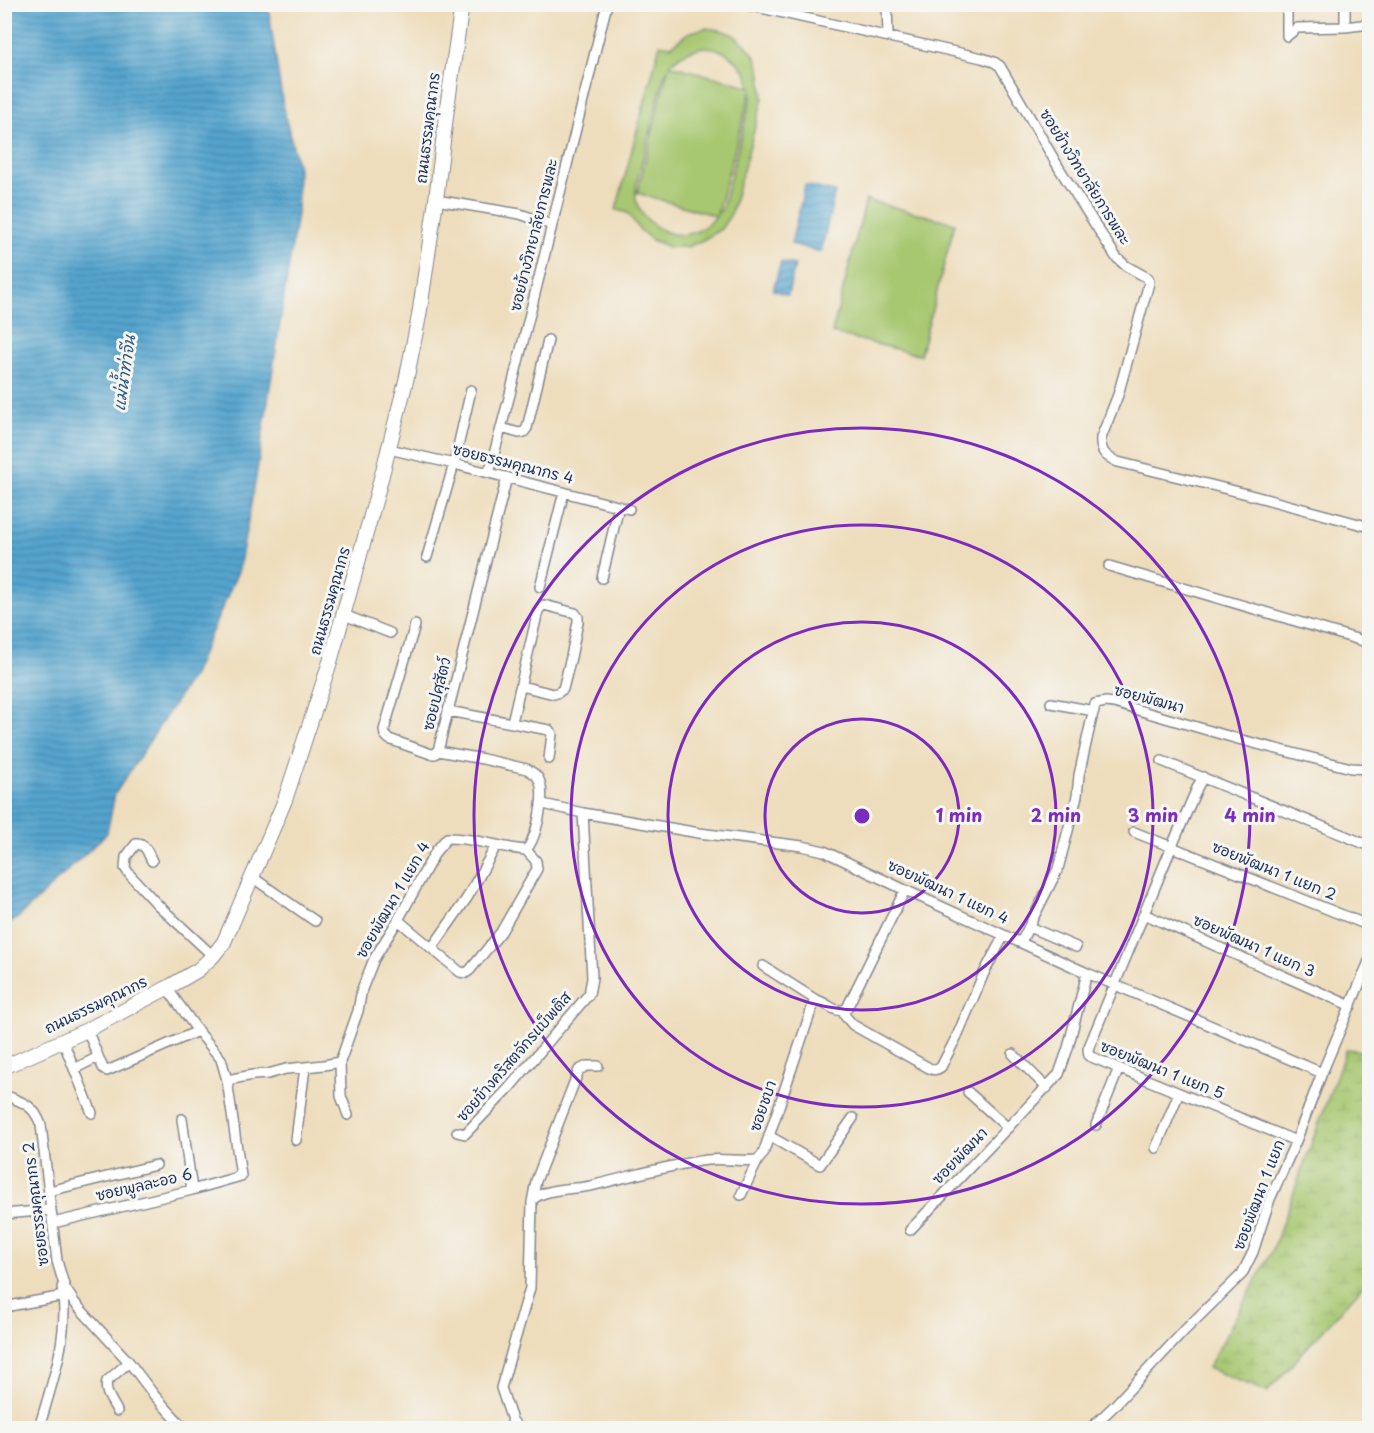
<svg xmlns="http://www.w3.org/2000/svg" width="1374" height="1433" font-family="'Playpen Sans','Playpen Sans Thai',sans-serif">
<style>
.wetland{fill:url(#wetland-marsh);stroke:#617b66;stroke-width:1.5}
.park{fill:#a7c76f;stroke:#617b66;stroke-width:1.5;fill-rule:evenodd}
.water{fill:url(#water-rules);stroke:#386a96;stroke-width:1.5}
.lines{fill:none;stroke-linecap:round;stroke-linejoin:round}
.street-casing{stroke:#84868d;stroke-width:12}
.secondary-casing{stroke:#84868d;stroke-width:16}
.street{stroke:#fff;stroke-width:9}
.secondary{stroke:#fff;stroke-width:14}
.ring{fill:none;stroke:#7b2cbf;stroke-width:3}
.labels{text-anchor:middle;stroke-width:6;stroke-linejoin:round;paint-order:stroke}
.street-label{font-size:15px;fill:#1b2f5e;stroke:#f6f6f2}
.water-label{font-size:16px;font-style:italic;fill:#2f5885;stroke:#f6f6f2}
.centre{fill:#7b2cbf;stroke:#f6f6f2;stroke-width:3}
.ring-label{font-size:18px;text-anchor:middle;font-weight:bold;fill:#7b2cbf;stroke:#f6f6f2;stroke-width:6;stroke-linejoin:round;paint-order:stroke}
</style>
<defs>
<pattern id="wetland-marsh" width="20" height="14" patternUnits="userSpaceOnUse" patternTransform="scale(1.5)"><rect width="20" height="14" fill="#a7c76f"/><path d="M1 5h8M5 5V1M11 12h8M15 12V8" fill="none" stroke="#8fab63"/></pattern>
<pattern id="water-rules" width="6" height="5" patternUnits="userSpaceOnUse" patternTransform="scale(1.5)"><rect width="6" height="5" fill="#54a4ce"/><path d="M0 2.5h6" fill="none" stroke="#4586aa"/></pattern>
</defs>
<rect width="100%" height="100%" fill="#f6f6f2"/>
<filter id="ink" filterUnits="userSpaceOnUse"><feTurbulence type="fractalNoise" baseFrequency=".0167" numOctaves="2"/><feDisplacementMap in="SourceGraphic" scale="12" xChannelSelector="R" yChannelSelector="G"/><feConvolveMatrix kernelMatrix="1 2 1 2 8 2 1 2 1" color-interpolation-filters="sRGB"/></filter>
<filter id="wash" filterUnits="userSpaceOnUse"><feTurbulence type="fractalNoise" baseFrequency=".008" numOctaves="4" result="noise"/><feDisplacementMap in="SourceGraphic" scale="24" xChannelSelector="R" yChannelSelector="G"/><feGaussianBlur stdDeviation="1.35" result="paint"/><feColorMatrix in="noise" values="0 0 0 0 0 0 0 0 0 0 0 0 0 0 0 0 0 1.4 0 .05"/><feComposite in="paint" operator="in"/></filter>
<g filter="url(#wash)">
<rect width="100%" height="100%" fill="#eeddbc"/>
<path class="wetland" d="M 1346,1049 L 1369,1052 L 1369,1279 L 1267,1392 L 1208,1368 L 1273,1249 Z"/>
<path class="park" d="M 705,28 L 720,30 L 732,34 L 745,44 L 756,57 L 761,74 L 763,98 L 731,214 L 721,229 L 703,240 L 687,247 L 669,247 L 652,240 L 639,229 L 628,213 L 616,210 L 660,44 L 671,46 L 688,33 ZM 704,47 L 715,48 L 726,53 L 737,62 L 746,72 L 751,87 L 670,65 C 679,54 690,50 704,47 ZM 668,68 L 637,193 L 716,216 C 709,224 699,232 688,234 C 666,238 641,221 636,200 C 635,195 636,190 636,185 L 663,79 ZM 751,90 L 751,98 L 722,209 L 717,214 Z
M 866,200 L 955,223 L 920,355 L 832,333 Z"/>
<path class="water" d="M 5,4 L 268,5 L 283,106 L 298,168 L 297,214 L 256,477 L 239,569 L 193,675 L 115,794 L 107,833 L 19,917 L 5,927 L 4,336 L 10,315 L 4,266 Z
M 805,185 L 835,192 L 821,252 L 791,244 Z
M 781,262 L 795,265 L 788,295 L 773,290 Z"/>
</g>
<g filter="url(#ink)">
<g class="lines">
<defs>
<path id="street" d="M 743,4 L 982,58 L 994,62 L 1000,66 L 1059,168 L 1116,257 L 1126,266 L 1148,278 L 1149,283 L 1118,395 L 1101,438 C 1100,452 1106,457 1118,462 L 1243,493 L 1370,527
M 887,4 L 888,36
M 1345,4 L 1345,27
M 1287,36 L 1297,28 L 1345,27 L 1370,24
M 1287,36 L 1287,4
M 436,200 L 520,214 L 552,225
M 501,428 L 519,433 L 524,432 L 527,428 L 548,340
M 389,449 L 454,464 L 629,509
M 489,473 L 509,398 L 607,4
M 427,557 L 454,464 L 471,390
M 1109,566 L 1370,643
M 602,578 L 619,506
M 540,587 L 564,492
M 344,615 L 390,633
M 415,625 L 384,730 L 385,735 L 389,739 L 431,754 L 435,754 L 438,751 L 507,477
M 1051,703 L 1094,711
M 448,711 L 549,730 L 552,734 L 549,759
M 512,722 L 538,611 L 541,607 L 544,605 L 575,613 L 578,617 L 578,622 L 571,657 L 563,689 L 559,692 L 554,694 L 521,686
M 1162,761 L 1370,846
M 1203,777 L 1198,786 L 1172,846 L 1088,1049 L 1089,1056 L 1296,1141
M 543,804 L 583,813 L 699,833 L 802,846 L 824,851 L 905,890 L 1087,973 L 1322,1073
M 1134,832 L 1370,926
M 152,861 C 148,854 146,843 136,844 L 126,857 L 125,868 L 130,875 L 158,905 L 213,956
M 252,877 L 315,921
M 1144,914 L 1351,1006
M 398,920 L 460,972 L 466,973 L 470,970 L 501,932 L 537,869 L 536,861 L 526,850
M 1029,927 L 1076,947
M 1021,942 L 1058,869 L 1077,796 L 1079,775 L 1095,704 L 1106,702 L 1114,703 L 1238,739 L 1351,768 L 1370,769
M 432,948 L 467,898 L 496,846
M 763,966 L 816,1000
M 844,1011 L 845,1016 L 853,1025 L 929,1068 C 934,1071 937,1070 941,1067 L 957,1036 L 984,973 L 1004,935
M 87,1030 L 103,1068 L 107,1071 L 198,1031
M 63,1041 L 92,1113
M 1013,1054 L 1047,1088
M 340,1062 L 341,1096 L 348,1115
M 74,1069 L 98,1057
M 227,1080 L 253,1075 L 268,1074 L 286,1069 L 324,1065 L 340,1062 L 358,1011 L 362,989 L 374,959 L 398,920 L 436,851 L 447,838 C 473,837 500,848 526,850 C 537,838 547,792 538,778 C 535,773 531,772 527,769 L 483,759 L 438,751
M 968,1092 L 1008,1128
M 4,1095 C 23,1102 34,1105 41,1125 L 57,1261 L 65,1288 L 74,1302 L 129,1362 L 154,1395 L 184,1428
M 182,1119 L 192,1190
M 1096,1125 L 1119,1068
M 457,1132 L 465,1134 L 509,1088 L 589,994 L 592,978 L 583,813
M 769,1136 L 820,1165 L 853,1118
M 296,1140 L 305,1067
M 1156,1148 L 1179,1093
M 49,1191 L 156,1165
M 741,1195 L 758,1160
M 533,1199 C 548,1187 576,1190 595,1185 C 632,1176 669,1165 707,1160 C 724,1158 741,1162 758,1160 L 763,1154 L 814,1002 L 816,1000 C 827,1002 837,1016 847,1008 L 905,890
M 4,1214 L 51,1210
M 53,1223 L 192,1190 L 241,1176 L 227,1080 L 221,1059 L 198,1031 L 167,988
M 910,1230 L 1059,1074 L 1068,1048 L 1087,973
M 4,1307 L 64,1296
M 117,1411 C 112,1400 104,1393 107,1381 L 129,1362
M 39,1428 C 52,1383 70,1335 62,1287
M 518,1428 L 512,1420 L 501,1388 L 530,1288 L 532,1202 L 536,1181 L 579,1070 L 587,1066 L 598,1066
M 1091,1428 L 1112,1408 L 1185,1330 L 1242,1274 L 1253,1252 L 1270,1199 L 1296,1141 L 1322,1073 L 1370,959"/>
<path id="secondary" d="M 4,1067 L 87,1030 L 167,988 L 198,970 L 213,956 L 224,942 L 262,854 L 285,800 L 330,662 L 377,494 L 406,381 L 419,316 L 436,200 L 447,108 L 462,4"/>
</defs>
<use href="#street" class="street-casing"/>
<use href="#secondary" class="secondary-casing"/>
<use href="#street" class="street"/>
<use href="#secondary" class="secondary"/>
</g>
</g>
<g class="ring">
<circle cx="862" cy="816" r="97"/>
<circle cx="862" cy="816" r="194"/>
<circle cx="862" cy="816" r="291"/>
<circle cx="862" cy="816" r="388"/>
</g>
<g class="labels">
<g class="street-label">
<text transform="translate(428 128) rotate(-83)" y="5">ถนนธรรมคุณากร</text>
<text transform="translate(1085 177) rotate(58)" y="5">ซอยข้างวิทยาลัยการพละ</text>
<text transform="translate(534 235) rotate(-76)" y="5">ซอยข้างวิทยาลัยการพละ</text>
<text transform="translate(513 464) rotate(14)" y="5">ซอยธรรมคุณากร 4</text>
<text transform="translate(330 601) rotate(-74)" y="5">ถนนธรรมคุณากร</text>
<text transform="translate(437 694) rotate(-76)" y="5">ซอยปศุสัตว์</text>
<text transform="translate(1149 699) rotate(15)" y="5">ซอยพัฒนา</text>
<text transform="translate(1274 871) rotate(22)" y="5">ซอยพัฒนา 1 แยก 2</text>
<text transform="translate(948 892) rotate(25)" y="5">ซอยพัฒนา 1 แยก 4</text>
<text transform="translate(393 900) rotate(-60)" y="5">ซอยพัฒนา 1 แยก 4</text>
<text transform="translate(1254 946) rotate(24)" y="5">ซอยพัฒนา 1 แยก 3</text>
<text transform="translate(96 1005) rotate(-26)" y="5">ถนนธรรมคุณากร</text>
<text transform="translate(514 1057) rotate(-49)" y="5">ซอยข้างคริสตจักรแบ็พติส</text>
<text transform="translate(1162 1070) rotate(22)" y="5">ซอยพัฒนา 1 แยก 5</text>
<text transform="translate(763 1106) rotate(-71)" y="5">ซอยชบา</text>
<text transform="translate(960 1156) rotate(-46)" y="5">ซอยพัฒนา</text>
<text transform="translate(144 1185) rotate(-13)" y="5">ซอยพูลละออ 6</text>
<text transform="translate(1259 1195) rotate(-69)" y="5">ซอยพัฒนา 1 แยก</text>
<text transform="translate(36 1204) rotate(-97)" y="5">ซอยธรรมคุณากร 2</text>
</g>
<g class="water-label">
<text transform="translate(124 373) rotate(-82)" y="6">แม่น้ำท่าจีน</text>
</g>
</g>
<circle cx="862" cy="816" r="9" class="centre"/>
<g class="ring-label">
<text x="959" y="822">1 min</text>
<text x="1056" y="822">2 min</text>
<text x="1153" y="822">3 min</text>
<text x="1250" y="822">4 min</text>
</g>
<rect width="1374" height="1433" fill="none" stroke="#f6f6f2" stroke-width="24"/>
</svg>
